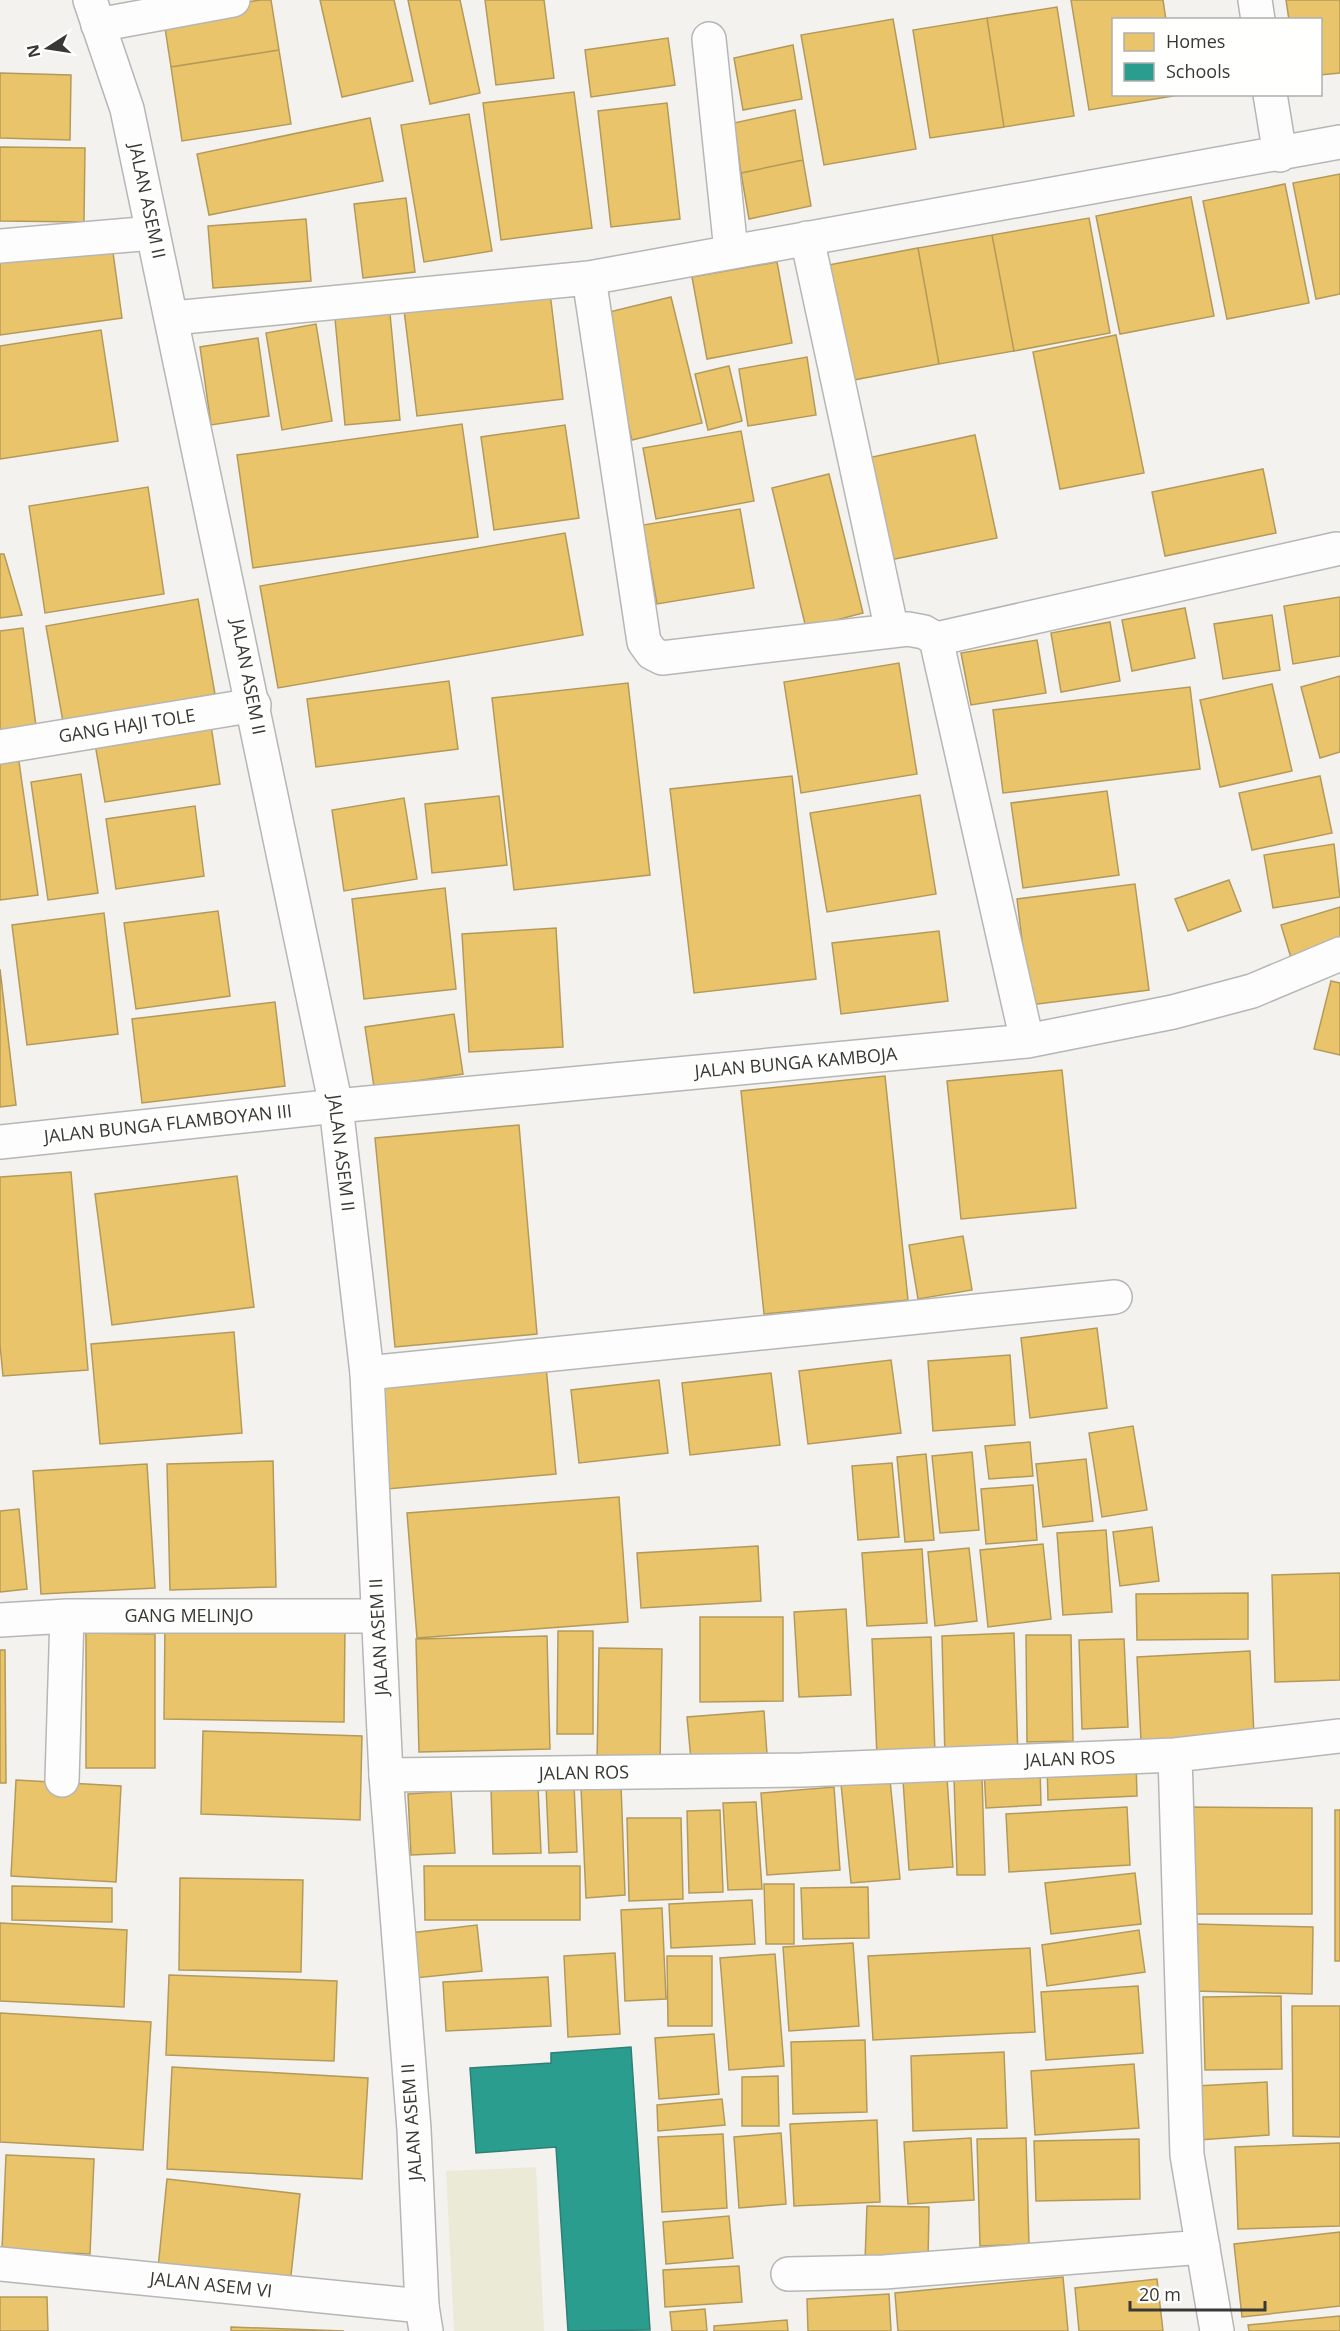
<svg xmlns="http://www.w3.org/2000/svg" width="1340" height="2331" font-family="'Open Sans',sans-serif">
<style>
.green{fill:#ebead7}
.homes{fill:#e9c46a;stroke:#b49a5a;stroke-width:1.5}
.schools{fill:#2a9d8f;stroke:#2e7f74;stroke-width:1.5}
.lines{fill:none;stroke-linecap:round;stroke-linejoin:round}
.minor-casing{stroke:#b6b6b4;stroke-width:36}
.tertiary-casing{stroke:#b6b6b4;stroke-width:36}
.minor{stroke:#fdfdfd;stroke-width:33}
.tertiary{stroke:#fdfdfd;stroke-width:33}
.labels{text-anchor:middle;stroke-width:6;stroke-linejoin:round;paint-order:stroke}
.street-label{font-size:18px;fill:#383836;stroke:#fffffe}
</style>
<rect width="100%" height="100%" fill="#f3f2ef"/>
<path class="green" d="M 536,2167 L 544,2331 L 454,2331 L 446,2171 Z"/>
<path class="homes" d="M 260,0 L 271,0 L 279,50 L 171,67 L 163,15 Z
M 320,0 L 394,0 L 413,81 L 342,97 Z
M 408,0 L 460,0 L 480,93 L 430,104 Z
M 485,0 L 544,0 L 554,78 L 496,85 Z
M 1071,0 L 1163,0 L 1166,20 L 1114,20 L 1114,94 L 1179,95 L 1089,110 Z
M 1286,0 L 1340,0 L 1340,73 L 1320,75 L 1320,20 L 1289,20 Z
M 1057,7 L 1074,116 L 1004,127 L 987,18 Z
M 987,18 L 1004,127 L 930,138 L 913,30 Z
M 893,19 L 916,149 L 824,165 L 801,35 Z
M 668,38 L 675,85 L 591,97 L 585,50 Z
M 793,45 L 802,99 L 743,110 L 734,58 Z
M 279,50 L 291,124 L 182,141 L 171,67 Z
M 0,73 L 71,75 L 70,140 L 0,138 Z
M 574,92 L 592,228 L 501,240 L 483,103 Z
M 667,103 L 680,219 L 611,227 L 598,111 Z
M 795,110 L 803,160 L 741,173 L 734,123 Z
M 469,114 L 492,251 L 424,262 L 401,125 Z
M 370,118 L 383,181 L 209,215 L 197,154 Z
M 0,147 L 85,148 L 84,222 L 0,221 Z
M 803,160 L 811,206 L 749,219 L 741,173 Z
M 1340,174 L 1340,294 L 1316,299 L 1293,183 Z
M 1285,184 L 1309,303 L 1227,319 L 1203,201 Z
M 1191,197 L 1214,316 L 1120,334 L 1096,216 Z
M 406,198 L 415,272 L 363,278 L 354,204 Z
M 1089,218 L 1110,333 L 1014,351 L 992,235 Z
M 306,219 L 311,281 L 213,288 L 208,226 Z
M 992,235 L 1014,351 L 939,364 L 918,248 Z
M 111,238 L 122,318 L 0,335 L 0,253 Z
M 918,248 L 939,364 L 843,382 L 823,266 Z
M 777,262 L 792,343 L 707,359 L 692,277 Z
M 550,293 L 563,399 L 417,416 L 404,310 Z
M 671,297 L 702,423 L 632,440 L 601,314 Z
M 389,303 L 400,420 L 345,425 L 334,308 Z
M 316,324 L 332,421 L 282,430 L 266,333 Z
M 101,330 L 118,441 L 0,459 L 0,346 Z
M 1116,335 L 1144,473 L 1060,489 L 1033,352 Z
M 258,338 L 269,416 L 211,425 L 200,347 Z
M 807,357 L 816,415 L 748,426 L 739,369 Z
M 729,366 L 742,421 L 708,430 L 695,374 Z
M 462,424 L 478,537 L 253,568 L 237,455 Z
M 565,425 L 579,518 L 494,530 L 481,437 Z
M 741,431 L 754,501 L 656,519 L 643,448 Z
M 975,435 L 997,538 L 885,561 L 863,459 Z
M 1263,469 L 1276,533 L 1165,556 L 1152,492 Z
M 829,474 L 863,613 L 806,628 L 772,488 Z
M 148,487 L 164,594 L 45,613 L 29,506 Z
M 740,509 L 754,588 L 657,604 L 643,525 Z
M 565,533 L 583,635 L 278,688 L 260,586 Z
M 0,554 L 4,554 L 22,615 L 0,618 Z
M 1340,597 L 1340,656 L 1293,664 L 1284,606 Z
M 198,599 L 215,694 L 63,722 L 46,626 Z
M 1185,608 L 1195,658 L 1132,671 L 1122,620 Z
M 1272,615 L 1280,670 L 1223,679 L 1214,624 Z
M 1110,622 L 1120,681 L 1061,692 L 1051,633 Z
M 23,628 L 36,726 L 0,732 L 0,631 Z
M 1037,640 L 1046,693 L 971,705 L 961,653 Z
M 899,663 L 917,774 L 801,793 L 784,682 Z
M 1340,676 L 1340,752 L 1320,758 L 1301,687 Z
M 449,681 L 458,749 L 316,767 L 307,699 Z
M 628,683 L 650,875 L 514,890 L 492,698 Z
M 1272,684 L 1292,771 L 1220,787 L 1200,700 Z
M 1190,687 L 1200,769 L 1003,793 L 993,710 Z
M 210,719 L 220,784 L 105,802 L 94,738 Z
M 17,748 L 38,895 L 0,900 L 0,750 Z
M 81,774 L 98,893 L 48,900 L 31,782 Z
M 792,776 L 816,979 L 694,993 L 670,789 Z
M 1320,776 L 1332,833 L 1252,850 L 1239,793 Z
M 1107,791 L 1119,875 L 1023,888 L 1011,803 Z
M 920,795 L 936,894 L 827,912 L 810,813 Z
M 499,796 L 507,865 L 432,873 L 425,804 Z
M 404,798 L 417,879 L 344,891 L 332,810 Z
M 195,806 L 204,876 L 116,889 L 106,819 Z
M 1334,844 L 1340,897 L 1273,908 L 1264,855 Z
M 1229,880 L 1241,911 L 1188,931 L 1175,899 Z
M 1135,884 L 1149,990 L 1030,1005 L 1017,899 Z
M 445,888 L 456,989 L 364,999 L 352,899 Z
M 1340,907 L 1340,947 L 1292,961 L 1281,925 Z
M 218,911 L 230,996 L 136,1009 L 124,923 Z
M 104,913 L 118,1034 L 27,1045 L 12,925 Z
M 556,928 L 563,1047 L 469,1052 L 462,934 Z
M 939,931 L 948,1001 L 841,1014 L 832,943 Z
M 0,969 L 16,1105 L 0,1107 Z
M 1331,981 L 1340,983 L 1340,1055 L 1314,1049 Z
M 275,1002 L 285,1086 L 142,1103 L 132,1019 Z
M 454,1014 L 463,1074 L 374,1087 L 365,1027 Z
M 1062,1070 L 1076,1208 L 961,1219 L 947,1081 Z
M 885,1076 L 908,1300 L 764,1314 L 741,1091 Z
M 519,1125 L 537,1334 L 395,1347 L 375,1138 Z
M 71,1172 L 88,1370 L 3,1376 L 0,1345 L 0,1177 Z
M 237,1176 L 254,1307 L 112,1325 L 95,1194 Z
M 963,1236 L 972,1290 L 918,1299 L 909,1245 Z
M 1097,1328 L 1107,1408 L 1030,1418 L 1021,1338 Z
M 234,1332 L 242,1433 L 100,1444 L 91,1344 Z
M 1010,1355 L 1015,1425 L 933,1431 L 928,1361 Z
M 891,1360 L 901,1433 L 808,1444 L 799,1371 Z
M 546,1366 L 556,1474 L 387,1489 L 378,1381 Z
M 771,1373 L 780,1445 L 690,1455 L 682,1383 Z
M 659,1380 L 668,1453 L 579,1463 L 571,1390 Z
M 1133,1426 L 1147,1510 L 1102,1517 L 1089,1433 Z
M 1030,1442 L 1033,1476 L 989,1479 L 985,1446 Z
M 972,1452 L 979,1530 L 940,1533 L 932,1456 Z
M 926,1454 L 934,1540 L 905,1542 L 897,1457 Z
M 1086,1459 L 1093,1521 L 1043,1527 L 1036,1464 Z
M 273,1461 L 276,1587 L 170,1590 L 167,1464 Z
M 892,1463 L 899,1537 L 858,1540 L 852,1466 Z
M 147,1464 L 155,1588 L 41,1594 L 33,1471 Z
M 1033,1485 L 1037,1540 L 986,1544 L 981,1489 Z
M 619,1497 L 628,1622 L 417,1638 L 407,1513 Z
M 19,1509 L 27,1589 L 0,1592 L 0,1511 Z
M 1152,1527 L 1159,1581 L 1120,1586 L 1113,1532 Z
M 1106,1530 L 1112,1612 L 1063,1615 L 1057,1533 Z
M 1043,1544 L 1051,1619 L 988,1627 L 980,1550 Z
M 758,1546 L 761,1601 L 641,1608 L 637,1553 Z
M 969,1548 L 977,1621 L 935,1626 L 928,1552 Z
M 922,1549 L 927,1623 L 867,1626 L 862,1553 Z
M 1340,1573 L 1340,1680 L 1275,1682 L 1272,1575 Z
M 1248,1593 L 1248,1639 L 1137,1640 L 1136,1594 Z
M 846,1609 L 851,1695 L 799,1697 L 794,1612 Z
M 700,1617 L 783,1617 L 783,1701 L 700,1702 Z
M 165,1624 L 345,1627 L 344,1722 L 164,1719 Z
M 558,1631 L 593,1631 L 593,1734 L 557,1734 Z
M 86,1633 L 155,1634 L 155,1768 L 86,1768 Z
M 1014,1633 L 1018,1756 L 945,1758 L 942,1636 Z
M 1026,1635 L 1071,1635 L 1073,1741 L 1027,1742 Z
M 547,1636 L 550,1749 L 419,1752 L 416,1639 Z
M 931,1637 L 935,1754 L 877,1756 L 872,1639 Z
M 1124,1639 L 1128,1727 L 1082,1729 L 1079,1640 Z
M 599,1648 L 662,1649 L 660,1764 L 597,1763 Z
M 0,1650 L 5,1650 L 6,1783 L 0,1783 Z
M 1250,1651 L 1254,1736 L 1141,1741 L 1137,1657 Z
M 764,1711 L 767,1754 L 691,1760 L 687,1717 Z
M 203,1731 L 362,1736 L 360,1820 L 201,1814 Z
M 1136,1761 L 1137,1796 L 1048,1800 L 1047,1764 Z
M 1040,1767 L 1041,1805 L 986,1808 L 984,1769 Z
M 954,1777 L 982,1777 L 985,1875 L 957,1875 Z
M 947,1778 L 953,1867 L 909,1870 L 903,1780 Z
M 16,1780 L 121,1786 L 116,1882 L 11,1876 Z
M 890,1780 L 900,1879 L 851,1883 L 841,1784 Z
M 574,1784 L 577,1852 L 549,1853 L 546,1786 Z
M 621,1785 L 625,1895 L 586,1898 L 581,1787 Z
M 538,1787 L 541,1853 L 493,1854 L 491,1788 Z
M 834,1787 L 840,1870 L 767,1875 L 761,1793 Z
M 451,1791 L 455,1853 L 411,1855 L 408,1794 Z
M 756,1802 L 762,1889 L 728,1890 L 723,1803 Z
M 1127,1807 L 1130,1865 L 1009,1872 L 1006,1814 Z
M 1186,1807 L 1312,1808 L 1312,1914 L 1187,1914 Z
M 720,1810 L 723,1892 L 689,1893 L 687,1811 Z
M 1335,1810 L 1340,1810 L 1340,1961 L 1335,1961 Z
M 627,1818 L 681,1818 L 683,1899 L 629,1901 Z
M 424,1866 L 580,1866 L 580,1920 L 425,1920 Z
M 1135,1873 L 1141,1924 L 1051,1934 L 1045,1883 Z
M 180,1878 L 303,1880 L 301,1972 L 179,1970 Z
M 764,1884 L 794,1884 L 794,1944 L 766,1944 Z
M 12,1886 L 112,1888 L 112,1922 L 12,1920 Z
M 868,1887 L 869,1938 L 803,1939 L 801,1888 Z
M 752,1900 L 755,1944 L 671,1948 L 669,1904 Z
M 662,1908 L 666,1999 L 625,2001 L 621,1910 Z
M 0,1923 L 127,1930 L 124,2007 L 0,2001 Z
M 1195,1924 L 1313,1927 L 1312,1994 L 1194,1991 Z
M 477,1925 L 482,1971 L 415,1978 L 410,1933 Z
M 1139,1930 L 1145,1972 L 1047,1986 L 1042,1945 Z
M 853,1943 L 859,2026 L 789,2031 L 783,1947 Z
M 1030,1948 L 1035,2032 L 873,2040 L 868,1956 Z
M 615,1953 L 620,2034 L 568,2037 L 564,1956 Z
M 775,1954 L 784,2066 L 729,2070 L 720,1958 Z
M 667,1956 L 712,1956 L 712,2026 L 668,2026 Z
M 169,1975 L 337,1981 L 334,2061 L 166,2055 Z
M 548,1977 L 551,2026 L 446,2031 L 443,1982 Z
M 1138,1986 L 1143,2053 L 1046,2060 L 1041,1992 Z
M 1281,1996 L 1282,2069 L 1205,2070 L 1203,1997 Z
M 1292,2006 L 1340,2006 L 1340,2137 L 1293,2136 Z
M 0,2013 L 151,2022 L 143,2150 L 0,2142 Z
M 714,2034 L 719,2094 L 659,2099 L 655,2038 Z
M 865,2040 L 867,2112 L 793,2114 L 791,2042 Z
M 1004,2052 L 1007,2128 L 913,2131 L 911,2056 Z
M 1134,2064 L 1139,2128 L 1035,2135 L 1031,2071 Z
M 172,2067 L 368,2078 L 362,2179 L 167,2169 Z
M 778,2076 L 779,2126 L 742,2126 L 742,2077 Z
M 1267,2082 L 1269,2135 L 1199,2140 L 1197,2086 Z
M 722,2099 L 725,2125 L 658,2131 L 657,2105 Z
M 877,2120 L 880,2202 L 794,2206 L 790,2124 Z
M 781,2133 L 786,2204 L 739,2208 L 734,2137 Z
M 723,2134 L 727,2208 L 662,2212 L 658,2137 Z
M 971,2138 L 974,2200 L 908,2204 L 904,2142 Z
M 1026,2138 L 1029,2244 L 980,2246 L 977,2139 Z
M 1139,2139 L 1140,2199 L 1036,2201 L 1034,2141 Z
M 1340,2143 L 1340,2226 L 1238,2229 L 1235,2147 Z
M 6,2155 L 94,2159 L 90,2254 L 2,2250 Z
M 167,2179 L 300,2194 L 289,2293 L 157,2278 Z
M 867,2206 L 929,2207 L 928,2262 L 865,2261 Z
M 729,2216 L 733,2258 L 666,2264 L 663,2222 Z
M 1340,2232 L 1340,2306 L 1242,2317 L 1234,2244 Z
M 739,2266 L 742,2302 L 665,2307 L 663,2270 Z
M 1063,2277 L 1068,2331 L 898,2331 L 895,2293 Z
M 1157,2279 L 1163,2331 L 1079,2331 L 1075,2288 Z
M 889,2294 L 891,2331 L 808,2331 L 807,2299 Z
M 0,2297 L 47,2297 L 48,2331 L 0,2331 Z
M 705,2309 L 707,2331 L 672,2331 L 670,2312 Z
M 1340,2316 L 1340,2331 L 1249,2331 L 1248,2325 Z
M 787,2320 L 788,2331 L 714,2331 L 714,2326 Z
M 231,2327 L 344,2331 L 231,2331 Z"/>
<path class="schools" d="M 631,2047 L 650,2330 L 568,2331 L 556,2147 L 476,2153 L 470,2068 L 551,2063 L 551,2053 Z"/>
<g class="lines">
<defs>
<path id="minor" d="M 1255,0 L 1258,20
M 98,25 L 233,0
M 709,39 L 731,251
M 1270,94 L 1280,155
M 807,238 L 892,631
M 0,246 L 153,233
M 589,278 L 644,642 L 652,653 L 662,658 L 908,629 L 924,632 L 936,639 L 1027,1041
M 173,318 L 589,278 L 1340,142
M 936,639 L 1336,549
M 0,747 L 254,705
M 0,1142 L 336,1106 L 1027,1041 L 1173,1012 L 1252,991 L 1340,954
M 367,1373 L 1115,1297
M 0,1620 L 67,1616 L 378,1616
M 1175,1755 L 1187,2155 L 1217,2331
M 386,1775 L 802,1770 L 1175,1755 L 1340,1736
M 62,1780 L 67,1616
M 0,2264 L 422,2306
M 788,2274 L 884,2272 L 1203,2247"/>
<path id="tertiary" d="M 90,0 L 127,109 L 336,1106 L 367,1373 L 386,1775 L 414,2129 L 422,2306 L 426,2331"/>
</defs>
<use href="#minor" class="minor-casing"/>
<use href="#tertiary" class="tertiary-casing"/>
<use href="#minor" class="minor"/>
<use href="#tertiary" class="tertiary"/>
</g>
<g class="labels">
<g class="street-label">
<text transform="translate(147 201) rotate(78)" y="6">JALAN ASEM II</text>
<text transform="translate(248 677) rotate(79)" y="6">JALAN ASEM II</text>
<text transform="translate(127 726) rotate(-9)" y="6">GANG HAJI TOLE</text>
<text transform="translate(796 1063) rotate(-5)" y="6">JALAN BUNGA KAMBOJA</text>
<text transform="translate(168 1124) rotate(-6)" y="6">JALAN BUNGA FLAMBOYAN III</text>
<text transform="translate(341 1153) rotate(83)" y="6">JALAN ASEM II</text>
<text x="189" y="1622">GANG MELINJO</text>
<text transform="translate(379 1637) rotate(-93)" y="6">JALAN ASEM II</text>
<text transform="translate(1070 1759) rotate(-2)" y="6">JALAN ROS</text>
<text transform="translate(584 1773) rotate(-1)" y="6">JALAN ROS</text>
<text transform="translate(412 2122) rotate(-94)" y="6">JALAN ASEM II</text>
<text transform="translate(211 2285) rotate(6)" y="6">JALAN ASEM VI</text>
</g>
</g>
<rect x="1112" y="18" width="210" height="78" fill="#fffffe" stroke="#afafae" stroke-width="1.5"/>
<rect x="1124" y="33" width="30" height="18" fill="#e9c46a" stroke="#afafae" stroke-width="1.5"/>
<text x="1166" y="48" font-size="18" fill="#383836">Homes</text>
<rect x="1124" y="63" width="30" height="18" fill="#2a9d8f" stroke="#afafae" stroke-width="1.5"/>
<text x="1166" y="78" font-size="18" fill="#383836">Schools</text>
<g transform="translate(48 48) rotate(258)" stroke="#fffffe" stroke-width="4.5" paint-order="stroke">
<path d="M0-4.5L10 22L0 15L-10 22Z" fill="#383836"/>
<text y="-9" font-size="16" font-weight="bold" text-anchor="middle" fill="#383836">N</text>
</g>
<path d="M1130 2301v9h135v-9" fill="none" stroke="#383836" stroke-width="3"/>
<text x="1139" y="2301" font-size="18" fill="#383836" stroke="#fffffe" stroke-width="4.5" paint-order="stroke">20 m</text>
</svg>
